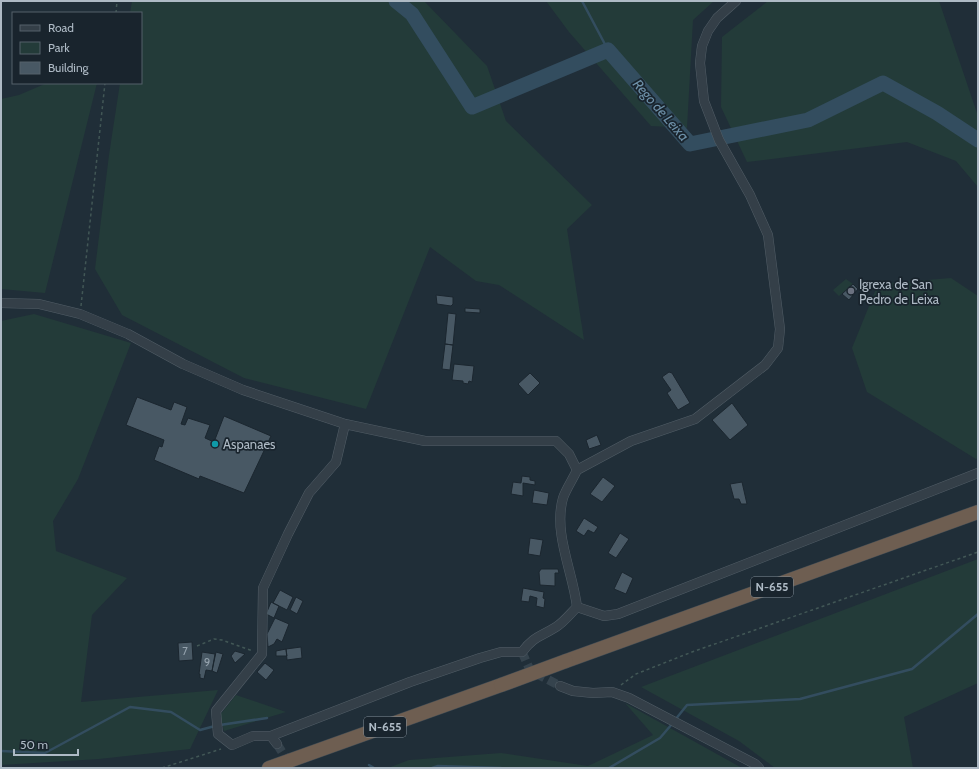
<svg xmlns="http://www.w3.org/2000/svg" width="979" height="769" font-family="Cabin,sans-serif">
<style>
.green{fill:#233b39}
.lines{fill:none;stroke-linecap:round;stroke-linejoin:round}
.stream{stroke:#334d5f;stroke-width:2.5}
.river{stroke:#334d5f;stroke-width:15}
.building{fill:#485864;stroke:#1b262f}
.minor-tunnel{stroke:#35434d;stroke-width:9;stroke-dasharray:9 4.5;stroke-linecap:butt}
.minor-casing{stroke:#515d66;stroke-width:10}
.highway-casing{stroke:#3e4a53;stroke-width:15}
.path{stroke:#425756;stroke-width:1.5;stroke-dasharray:3 3;stroke-linecap:butt}
.minor{stroke:#343f48;stroke-width:9}
.highway{stroke:#6e5e51;stroke-width:14}
.highway-bridge-casing{stroke:#3e4a53;stroke-width:15;stroke-linecap:butt}
.highway-bridge{stroke:#6e5e51;stroke-width:14}
.worship-dot{fill:#6b7280;stroke:#19242d;stroke-width:1.5}
.culture-dot{fill:#0f9aa8;stroke:#19242d;stroke-width:1.5}
.labels{text-anchor:middle;stroke-width:3.5;stroke-linejoin:round;paint-order:stroke}
.number-label{font-size:11px;fill:#94a2ad}
.shield{fill:#19242d;stroke:#818d97;stroke-width:1}
.shield-label{font-size:12px;font-weight:bold;fill:#aebac5}
.poi-label{font-size:13px;fill:#aebac5;stroke:#19242d;text-anchor:start}
.water-label{font-size:14px;font-style:italic;fill:#6e91a9;stroke:#19242d}
</style>
<rect width="100%" height="100%" fill="#202e38"/>
<path class="green" d="M 132,1 L 424,1 L 487,66 L 506,121 L 592,205 L 567,229 L 584,340 L 499,285 L 476,281 L 430,247 L 366,409 L 244,378 L 122,315 L 95,269 L 109,155 L 120,83 L 141,83 L 141,13 L 130,13 Z
M 546,1 L 714,1 L 693,20 L 687,128 L 651,126 L 569,32 Z
M 768,1 L 939,1 L 978,116 L 978,187 L 956,161 L 907,142 L 747,162 L 721,107 L 722,37 Z
M 47,83 L 97,83 L 45,293 L 1,289 L 1,99 L 19,95 Z
M 951,278 L 978,296 L 978,458 L 976,459 L 867,392 L 852,348 L 878,284 Z
M 846,279 L 853,284 L 839,296 L 833,290 Z
M 34,314 L 131,343 L 78,479 L 53,521 L 56,551 L 127,578 L 92,615 L 81,702 L 218,690 L 190,749 L 99,759 L 1,765 L 1,321 Z
M 978,559 L 978,683 L 904,717 L 913,768 L 775,768 L 739,741 L 641,687 Z
M 236,695 L 286,712 L 224,731 L 220,715 Z
M 625,703 L 742,768 L 388,768 L 409,760 L 501,753 L 588,766 L 653,735 Z"/>
<g class="lines">
<path class="stream" d="M 582,1 L 608,50
M 675,720 L 687,705 L 800,699 L 912,669 L 978,614
M 220,725 L 267,718
M 1,751 L 45,753 L 130,707 L 171,712 L 200,730 L 215,726
M 369,765 L 374,768
M 432,768 L 438,766 L 501,768
M 609,768 L 660,738 L 672,724"/>
<path class="river" d="M 396,1 L 412,14 L 472,107 L 608,50 L 690,144 L 808,120 L 883,83 L 937,113 L 978,140"/>
</g>
<path class="building" d="M 853,284 L 858,289 L 849,300 L 842,294 Z
M 436,295 L 453,297 L 453,304 L 451,306 L 437,304 Z
M 465,308 L 480,309 L 480,313 L 465,312 Z
M 448,313 L 456,314 L 453,345 L 445,344 Z
M 445,344 L 453,345 L 450,370 L 442,369 Z
M 454,364 L 474,366 L 472,382 L 469,381 L 468,384 L 463,383 L 463,381 L 452,380 Z
M 669,372 L 672,373 L 690,403 L 678,410 L 667,393 L 671,390 L 662,377 Z
M 530,373 L 540,383 L 528,395 L 518,384 Z
M 137,397 L 171,410 L 174,402 L 187,407 L 181,424 L 185,425 L 188,418 L 210,425 L 205,438 L 214,442 L 224,416 L 271,436 L 244,493 L 200,476 L 199,479 L 154,460 L 159,446 L 162,447 L 164,440 L 126,425 Z
M 732,403 L 748,425 L 730,440 L 712,420 Z
M 597,435 L 601,445 L 589,449 L 586,440 Z
M 522,476 L 530,477 L 530,480 L 535,481 L 535,485 L 523,483 L 523,496 L 511,494 L 513,482 L 521,483 Z
M 603,477 L 615,486 L 602,502 L 590,494 Z
M 742,482 L 747,504 L 741,504 L 739,499 L 734,499 L 730,484 Z
M 534,490 L 549,493 L 547,505 L 532,503 Z
M 584,518 L 598,527 L 594,533 L 588,530 L 584,536 L 576,531 Z
M 620,533 L 629,539 L 616,558 L 608,553 Z
M 530,538 L 543,540 L 540,556 L 528,554 Z
M 541,569 L 558,569 L 559,573 L 555,573 L 555,586 L 540,585 L 539,572 Z
M 622,572 L 633,578 L 626,594 L 614,589 Z
M 523,588 L 544,592 L 543,598 L 545,599 L 544,608 L 536,606 L 537,598 L 530,596 L 529,602 L 521,601 Z
M 280,590 L 293,597 L 287,610 L 273,603 Z
M 296,597 L 303,601 L 297,614 L 290,610 Z
M 271,602 L 279,606 L 274,618 L 266,614 Z
M 275,618 L 289,624 L 282,642 L 277,639 L 274,644 L 268,647 L 267,634 Z
M 192,642 L 193,660 L 179,661 L 178,643 Z
M 301,647 L 302,658 L 287,660 L 286,649 Z
M 286,649 L 287,656 L 276,656 L 276,651 Z
M 235,651 L 245,654 L 235,663 L 231,656 Z
M 202,652 L 215,654 L 212,671 L 206,670 L 204,679 L 200,678 L 200,674 L 199,674 Z
M 216,652 L 223,654 L 217,673 L 212,671 Z
M 265,663 L 274,670 L 266,680 L 257,672 Z"/>
<g class="lines">
<path class="minor-tunnel" d="M 522,652 L 530,670 L 560,686
M 277,744 L 292,768"/>
<defs>
<path id="minor" d="M 1,303 L 39,304 L 80,314 L 128,334 L 183,364 L 243,390 L 345,424 L 425,441 L 556,441 L 569,454 L 577,470 C 573,479 566,489 563,498 C 553,533 573,572 577,607 C 570,614 564,622 556,627 C 540,637 534,636 522,652 L 501,652 L 480,658 L 410,682 L 271,736 L 277,744
M 577,470 L 631,441 L 695,419 L 765,365 L 778,348 L 780,329 L 768,235 L 750,195 L 719,140 L 704,101 L 700,63 L 702,46 L 708,31 L 717,18 L 736,1
M 577,607 L 604,616 L 618,614 L 978,473
M 560,686 L 573,691 L 593,693 L 612,692 L 629,698 L 755,764 L 759,768
M 271,736 L 253,736 L 232,745 L 218,734 L 216,711 L 262,654 L 263,588 L 288,534 L 309,493 L 336,462 L 345,424"/>
<path id="highway" d="M 566,661 L 978,512
M 269,768 L 501,685"/>
</defs>
<use href="#minor" class="minor-casing"/>
<use href="#highway" class="highway-casing"/>
<path class="path" d="M 116,13 L 117,1
M 81,306 L 105,83
M 197,646 L 214,639 L 222,640 L 253,651
M 621,685 L 636,674 L 692,652 L 978,552
M 162,768 L 221,749"/>
<use href="#minor" class="minor"/>
<use href="#highway" class="highway"/>
<defs>
<path id="highway-bridge" d="M 501,685 L 566,661"/>
</defs>
<use href="#highway-bridge" class="highway-bridge-casing"/>
<use href="#highway-bridge" class="highway-bridge"/>
</g>
<circle class="worship-dot" cx="851" cy="291" r="4"/>
<circle class="culture-dot" cx="215" cy="444" r="4"/>
<g class="labels">
<g class="number-label">
<text x="185" y="655">7</text>
<text x="207" y="666">9</text>
</g>
<g class="shield">
<rect x="751" y="577" width="42" height="20" rx="3"/>
<rect x="364" y="717" width="42" height="20" rx="3"/>
</g>
<g class="shield-label">
<text x="772" y="591">N-655</text>
<text x="385" y="731">N-655</text>
</g>
<g class="poi-label">
<text x="859" y="289">Igrexa de San<tspan x="859" dy="15">Pedro de Leixa</tspan></text>
<text x="223" y="449">Aspanaes</text>
</g>
<g class="water-label">
<text transform="translate(661 110) rotate(49)" y="5">Rego de Leixa</text>
</g>
</g>
<rect width="979" height="769" fill="none" stroke="#aebac5" stroke-width="4"/>
<rect x="12" y="12" width="130" height="72" fill="#19242d" stroke="#55606a"/>
<rect x="20" y="25" width="20" height="6" fill="#343f48" stroke="#55606a"/>
<text x="48" y="32" font-size="12" fill="#aebac5">Road</text>
<rect x="20" y="42" width="20" height="12" fill="#233b39" stroke="#55606a"/>
<text x="48" y="52" font-size="12" fill="#aebac5">Park</text>
<rect x="20" y="62" width="20" height="12" fill="#485864" stroke="#55606a"/>
<text x="48" y="72" font-size="12" fill="#aebac5">Building</text>
<path d="M14 749v6h64v-6" fill="none" stroke="#aebac5" stroke-width="2"/>
<text x="20" y="749" font-size="12" fill="#aebac5" stroke="#19242d" stroke-width="3" paint-order="stroke">50 m</text>
</svg>
